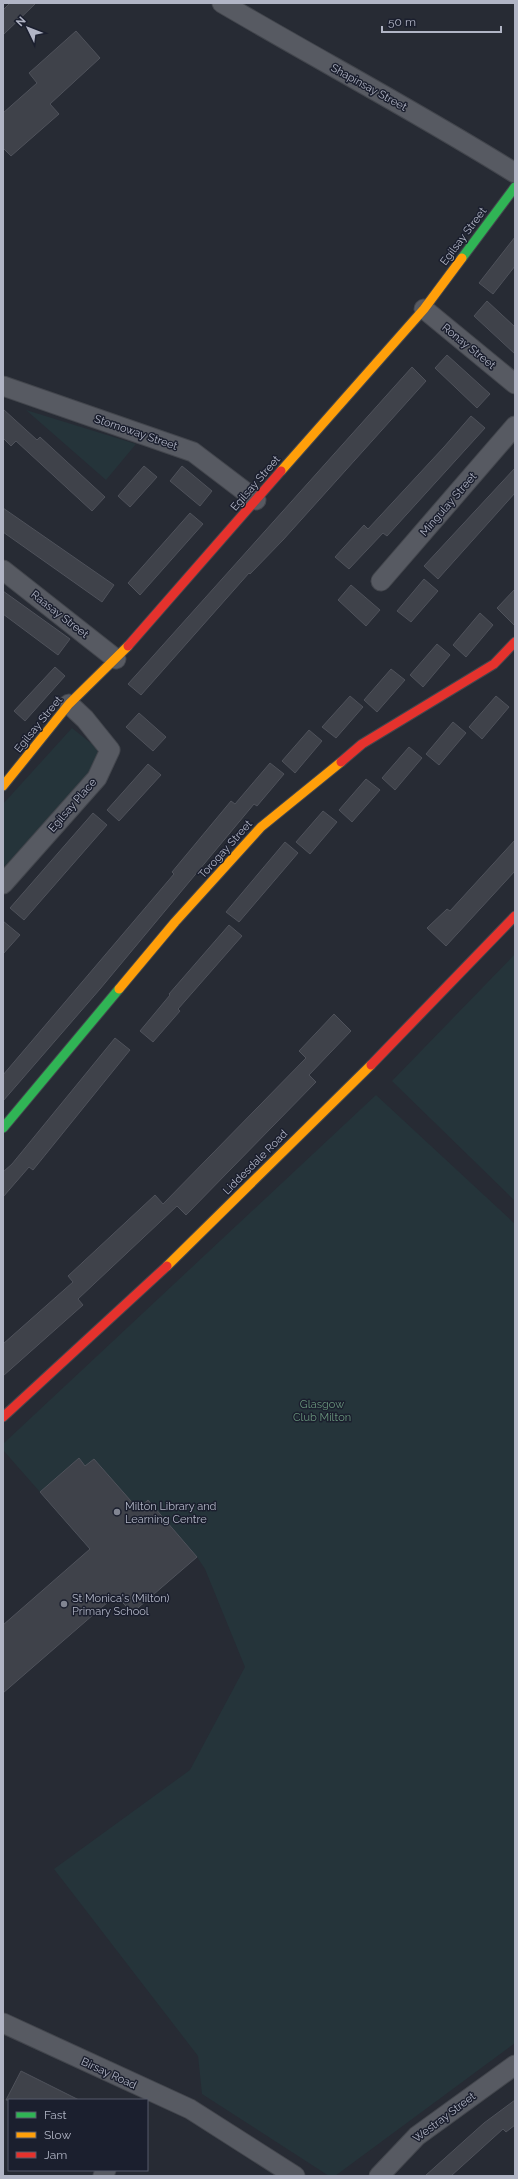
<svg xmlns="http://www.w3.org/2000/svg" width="518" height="2179" font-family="Raleway,sans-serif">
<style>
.green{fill:#25343a}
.building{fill:#3f424a;stroke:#4f525b}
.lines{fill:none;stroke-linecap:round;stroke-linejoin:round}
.street-casing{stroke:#43464d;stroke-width:21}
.fast-casing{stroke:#43464d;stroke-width:11}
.slow-casing{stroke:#43464d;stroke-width:11}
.jam-casing{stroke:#43464d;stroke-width:11}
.street{stroke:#575a62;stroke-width:19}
.fast{stroke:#30b455;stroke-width:9}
.slow{stroke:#ff9f0a;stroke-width:9}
.jam{stroke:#e5322d;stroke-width:9}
.poi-dot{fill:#818592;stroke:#1b1f2e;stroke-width:1.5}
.labels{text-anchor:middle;stroke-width:3;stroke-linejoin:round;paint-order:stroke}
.street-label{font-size:11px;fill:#b1b5c5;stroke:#1b1f2e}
.park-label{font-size:11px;fill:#69957c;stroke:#1b1f2e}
.poi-label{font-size:11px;fill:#b1b5c5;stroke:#1b1f2e;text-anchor:start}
</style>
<rect width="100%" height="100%" fill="#272b34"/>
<path class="green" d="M 26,410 L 136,444 L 106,480 Z
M 72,728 L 97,748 L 99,764 L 3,868 L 3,804 Z
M 515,954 L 515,1201 L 392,1081 Z
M 376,1095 L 515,1224 L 515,2043 L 335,2176 L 329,2176 L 202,2094 L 198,2056 L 54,1869 L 190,1770 L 245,1667 L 205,1569 L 197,1557 L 132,1613 L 116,1595 L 90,1549 L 3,1450 L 3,1444 Z"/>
<path class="building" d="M 10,3 L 36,3 L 3,35 L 3,10 Z
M 76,31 L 100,58 L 50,104 L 59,114 L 11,156 L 3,148 L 3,113 L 37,83 L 29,73 Z
M 515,237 L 515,266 L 493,294 L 479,283 Z
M 487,301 L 515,327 L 515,354 L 474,316 Z
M 447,355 L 490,394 L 477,408 L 435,368 Z
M 412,367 L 426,381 L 283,540 L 250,574 L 249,573 L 141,695 L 128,684 Z
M 3,409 L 37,440 L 40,437 L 105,497 L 92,511 L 16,441 L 11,446 L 3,438 Z
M 471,416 L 485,428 L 387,536 L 383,533 L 349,569 L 335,557 L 364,525 L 368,529 L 444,447 Z
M 144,466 L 157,477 L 130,507 L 118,496 Z
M 182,466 L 212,491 L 200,506 L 170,481 Z
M 515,468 L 515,493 L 438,579 L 424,566 Z
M 3,508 L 114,585 L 102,602 L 3,532 Z
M 190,513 L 203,524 L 140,595 L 128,583 Z
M 424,579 L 438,591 L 411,622 L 397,611 Z
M 351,585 L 380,610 L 366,626 L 338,600 Z
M 515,589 L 515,626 L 497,608 Z
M 3,591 L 70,639 L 58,655 L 3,614 Z
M 480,613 L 493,625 L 466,657 L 453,645 Z
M 437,644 L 450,655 L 423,687 L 410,675 Z
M 55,667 L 65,676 L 25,721 L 14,711 Z
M 391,669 L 405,680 L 377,712 L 364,700 Z
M 350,696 L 363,707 L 336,738 L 322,727 Z
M 496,696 L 509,707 L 482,739 L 469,727 Z
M 139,713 L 166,737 L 153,751 L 126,727 Z
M 453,722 L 466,733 L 439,765 L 426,754 Z
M 309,730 L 322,741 L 295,773 L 282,761 Z
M 409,747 L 422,758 L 395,790 L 382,778 Z
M 270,763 L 284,774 L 257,806 L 254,804 L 100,989 L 3,1101 L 3,1075 L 174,874 L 172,872 L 231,801 L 235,804 Z
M 148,764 L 161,775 L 119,821 L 107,810 Z
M 366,779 L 380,790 L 352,822 L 339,810 Z
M 323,811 L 337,822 L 310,854 L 296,842 Z
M 93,813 L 107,825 L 24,920 L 10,908 Z
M 515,840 L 515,871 L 446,946 L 427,928 L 447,909 L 450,911 Z
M 285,842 L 298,853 L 239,922 L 226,912 Z
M 3,921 L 20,935 L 3,954 Z
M 229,925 L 242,936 L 178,1009 L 180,1011 L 153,1042 L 140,1031 L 170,995 L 169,994 Z
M 334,1014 L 351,1031 L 309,1075 L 316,1082 L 186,1215 L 177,1206 L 78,1299 L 83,1305 L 3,1376 L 3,1344 L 73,1282 L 68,1276 L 155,1195 L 163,1204 L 306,1058 L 299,1051 Z
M 115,1038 L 130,1050 L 33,1170 L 29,1167 L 3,1197 L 3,1172 L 12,1164 Z
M 79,1458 L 85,1466 L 94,1459 L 138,1509 L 148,1500 L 197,1557 L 132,1613 L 116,1595 L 3,1693 L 3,1625 L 90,1549 L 40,1492 Z
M 21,2071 L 79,2100 L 6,2100 Z
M 515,2100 L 515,2125 L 506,2132 L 503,2129 L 451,2176 L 425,2176 L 484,2123 Z"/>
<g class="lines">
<defs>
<path id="street" d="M 222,3 C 319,60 419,113 515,173
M 424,309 L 515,384
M 3,386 L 193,452 L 256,500
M 3,570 L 116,659
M 381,581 L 515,426
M 3,884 L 97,778 L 110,750 L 85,719 L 69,704
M 3,2023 L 190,2109 L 295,2176
M 103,2176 L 106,2170
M 379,2176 L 417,2136 L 515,2065"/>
<path id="fast" d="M 462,258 L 515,187
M 3,1128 L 119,989"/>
<path id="slow" d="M 281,471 L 424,309 L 462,258
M 3,786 L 69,704 L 128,646
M 119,989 L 175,922 L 261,827 L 341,762
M 167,1266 L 371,1065"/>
<path id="jam" d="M 128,646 L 281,471
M 341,762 L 362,744 L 494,664 L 515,642
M 371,1065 L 515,916
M 3,1417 L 167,1266"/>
</defs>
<use href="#street" class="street-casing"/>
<use href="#fast" class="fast-casing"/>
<use href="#slow" class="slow-casing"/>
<use href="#jam" class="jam-casing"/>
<use href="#street" class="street"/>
<use href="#fast" class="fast"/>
<use href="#slow" class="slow"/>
<use href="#jam" class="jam"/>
</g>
<g class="poi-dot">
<circle cx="117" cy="1512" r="4"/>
<circle cx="64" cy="1604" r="4"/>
</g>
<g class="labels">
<g class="street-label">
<text transform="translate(369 87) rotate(29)" y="4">Shapinsay Street</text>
<text transform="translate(463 236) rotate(-53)" y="4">Egilsay Street</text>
<text transform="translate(469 346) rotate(39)" y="4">Ronay Street</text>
<text transform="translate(136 432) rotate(19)" y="4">Stornoway Street</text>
<text transform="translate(255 483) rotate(-49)" y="4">Egilsay Street</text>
<text transform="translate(448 504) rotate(-49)" y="4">Mingulay Street</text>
<text transform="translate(60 614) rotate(38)" y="4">Raasay Street</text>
<text transform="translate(38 724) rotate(-51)" y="4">Egilsay Street</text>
<text transform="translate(72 805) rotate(-49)" y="4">Egilsay Place</text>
<text transform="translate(225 849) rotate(-48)" y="4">Torogay Street</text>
<text transform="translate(255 1162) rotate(-45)" y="4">Liddesdale Road</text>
<text transform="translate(109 2073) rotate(25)" y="4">Birsay Road</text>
<text transform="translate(444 2117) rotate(-37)" y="4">Westray Street</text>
</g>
<g class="park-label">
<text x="322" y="1408">Glasgow<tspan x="322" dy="13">Club Milton</tspan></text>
</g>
<g class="poi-label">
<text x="125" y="1510">Milton Library and<tspan x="125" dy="13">Learning Centre</tspan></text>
<text x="72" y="1602">St Monica's (Milton)<tspan x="72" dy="13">Primary School</tspan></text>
</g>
</g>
<rect width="518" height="2179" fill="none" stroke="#b1b5c5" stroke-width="8"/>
<rect x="8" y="2099" width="140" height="72" fill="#1b1f2e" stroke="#575b6a"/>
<rect x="16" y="2112" width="20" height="6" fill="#30b455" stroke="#575b6a"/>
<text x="44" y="2119" font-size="12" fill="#b1b5c5">Fast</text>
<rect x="16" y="2132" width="20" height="6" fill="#ff9f0a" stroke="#575b6a"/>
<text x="44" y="2139" font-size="12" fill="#b1b5c5">Slow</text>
<rect x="16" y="2152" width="20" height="6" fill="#e5322d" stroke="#575b6a"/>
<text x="44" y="2159" font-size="12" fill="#b1b5c5">Jam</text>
<g transform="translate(28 28) rotate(313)" stroke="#1b1f2e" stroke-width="3" paint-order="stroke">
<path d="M0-3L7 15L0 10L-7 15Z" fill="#b1b5c5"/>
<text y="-6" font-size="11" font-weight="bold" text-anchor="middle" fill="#b1b5c5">N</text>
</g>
<path d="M382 26v6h119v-6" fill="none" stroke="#b1b5c5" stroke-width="2"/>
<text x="388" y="26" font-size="12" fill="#b1b5c5" stroke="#1b1f2e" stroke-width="3" paint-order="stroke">50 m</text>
</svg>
